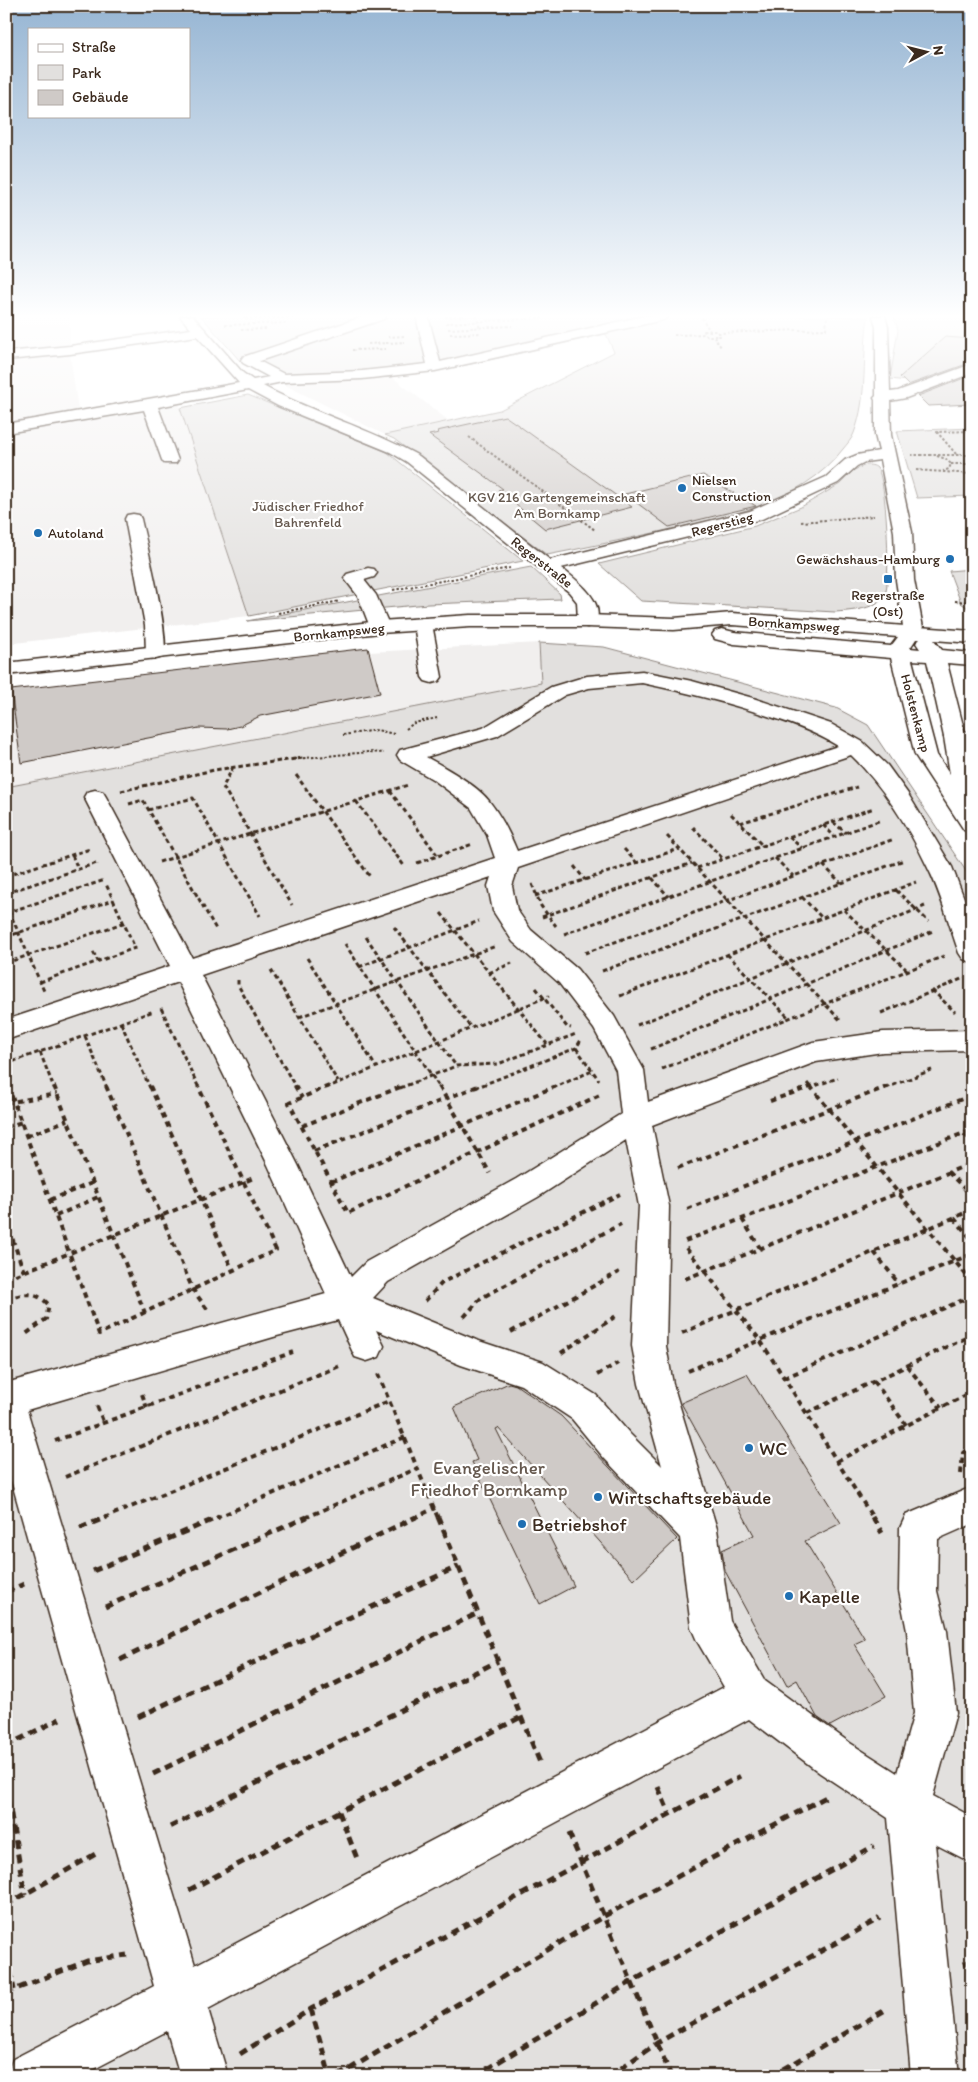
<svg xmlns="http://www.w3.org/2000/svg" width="978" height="2082" font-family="Itim,sans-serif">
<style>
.built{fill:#f1efee}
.green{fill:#e2e0de;stroke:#8e857e}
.building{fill:#cfcac7;stroke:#3b2a1e}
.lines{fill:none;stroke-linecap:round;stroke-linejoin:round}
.minor-casing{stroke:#3b2a1e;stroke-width:3}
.major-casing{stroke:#3b2a1e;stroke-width:3}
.path-far3{stroke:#3b2a1e;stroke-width:2;stroke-dasharray:2.5 2;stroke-linecap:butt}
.path-far2{stroke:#3b2a1e;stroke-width:3;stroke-dasharray:4.5 3;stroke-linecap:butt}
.path-far1{stroke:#3b2a1e;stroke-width:4;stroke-dasharray:5.5 4.5;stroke-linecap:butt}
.path{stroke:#3b2a1e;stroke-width:5;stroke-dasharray:8 5.5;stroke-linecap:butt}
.minor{fill:#fff;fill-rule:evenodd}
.major{fill:#fff;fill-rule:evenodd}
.poi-dot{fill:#1f6fb2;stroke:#fff;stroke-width:2}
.labels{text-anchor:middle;stroke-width:4.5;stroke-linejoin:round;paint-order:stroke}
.far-poi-label{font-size:14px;fill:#3b2a1e;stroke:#fff;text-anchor:start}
.far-park-label{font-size:14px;fill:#65584e;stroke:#fff}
.far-street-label{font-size:14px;fill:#3b2a1e;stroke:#fff}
.near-poi-label{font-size:19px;fill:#3b2a1e;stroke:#fff;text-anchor:start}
.near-park-label{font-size:19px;fill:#65584e;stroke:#fff}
</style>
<rect width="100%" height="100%" fill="#fff"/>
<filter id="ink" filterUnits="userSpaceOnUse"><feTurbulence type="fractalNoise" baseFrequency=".02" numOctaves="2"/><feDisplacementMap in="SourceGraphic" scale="10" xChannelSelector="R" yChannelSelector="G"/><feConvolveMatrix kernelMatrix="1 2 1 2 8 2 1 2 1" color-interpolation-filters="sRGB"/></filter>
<g filter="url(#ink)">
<path class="built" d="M 6,316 L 70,316 L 70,355 L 78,410 L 175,392 L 249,616 L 6,644 Z
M 392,377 L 449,421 L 385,435 L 281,383 Z
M 539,643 L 541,683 L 6,787 L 6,691 L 368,648 L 369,652 Z"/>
<path class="green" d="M 201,316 L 836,316 L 868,317 C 862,355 868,397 854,433 C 852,439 847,444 843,449 C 802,504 721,518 658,532 C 621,540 584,548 547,555 L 394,439 L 385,435 L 500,410 L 614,352 L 606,334 L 472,364 L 392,377 L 281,383 L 240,361 Z
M 894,316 L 972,316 L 972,358 L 907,381 L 890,379 L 898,330 Z
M 248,395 L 387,452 L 523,561 L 249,616 L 180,408 Z
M 972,428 L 972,496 L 917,498 L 897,431 Z
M 866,465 C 870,465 874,465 877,468 C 887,479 890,574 886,591 C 885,594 880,600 877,603 C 866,610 848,611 835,612 L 641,601 L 599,564 L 755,526 L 801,507 L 840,484 L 854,470 Z
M 531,567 L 560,594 L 561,599 L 428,604 L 247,621 Z
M 972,569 L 972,611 L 961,603 L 949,571 Z
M 539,643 L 604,647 L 836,708 L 868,725 L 972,880 L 972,2076 L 6,2076 L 6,787 L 541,683 Z"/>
<path class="building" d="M 945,337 L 972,339 L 972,362 L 908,385 L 900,377 Z
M 972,375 L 972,404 L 928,406 L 918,396 Z
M 505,416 L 518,425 L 632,507 L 545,529 L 498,490 L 503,489 L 429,435 L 439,433 L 437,431 Z
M 703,475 L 756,506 L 669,527 L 625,494 Z
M 368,648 L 380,693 L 260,716 L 240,726 L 227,729 L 199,728 L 21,763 L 11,690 Z
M 747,1374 L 841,1523 L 805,1541 L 865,1639 L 854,1644 L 886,1696 L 830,1726 L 817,1717 L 797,1680 L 787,1686 L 725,1571 L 722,1550 L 754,1535 L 681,1403 Z
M 509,1383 L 516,1385 L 561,1416 L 677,1539 L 634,1580 L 498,1428 L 496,1429 L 574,1586 L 540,1604 L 472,1462 L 477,1460 L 454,1407 Z"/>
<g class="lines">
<defs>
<path id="minor" d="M 180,316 L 193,316 L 243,373 L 253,380 L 269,377 L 243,363 L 241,360 L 243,357 L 365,316 L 386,316 L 384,319 L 259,361 L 284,374 L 362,371 L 427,364 L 416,316 L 428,316 L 440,362 L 644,316 L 669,316 L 663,320 L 435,371 L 362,379 L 282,382 L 263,386 C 313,413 369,428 419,456 L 550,560 L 750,511 L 826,477 L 845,460 L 857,455 L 879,451 L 875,435 L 875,400 L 874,398 L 876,396 L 876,327 L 873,316 L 885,316 L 888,327 L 890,392 L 898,391 L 972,364 L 972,373 L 906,398 L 890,401 L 891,435 L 912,532 L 914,580 L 924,633 L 921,637 L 914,639 L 907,637 L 904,633 L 896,580 L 894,532 L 880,460 L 865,462 L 857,466 L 838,483 L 762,519 L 561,568 C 575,579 609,603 594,625 L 587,627 L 580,625 L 578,621 L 577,602 L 569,592 L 407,462 L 390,452 L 278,406 L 248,390 L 158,407 L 178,460 L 176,463 L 164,463 L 162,460 L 144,410 L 6,433 L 6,424 L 239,383 L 197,336 L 70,354 L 6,360 L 6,352 L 70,346 L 191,329 Z
M 133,514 L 139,515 L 141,519 C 146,541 172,644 163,657 L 156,659 L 149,657 L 146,653 L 145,625 L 125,519 L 127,515 Z
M 368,568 L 374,569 L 377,573 L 374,577 L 364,580 L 376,595 L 390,627 L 387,631 L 380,633 L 373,631 L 370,627 L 358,596 L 344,578 L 347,574 Z
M 423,618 L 430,620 L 432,624 L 442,677 L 439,681 L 432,683 L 425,681 L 422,677 L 414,624 L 416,620 Z
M 642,671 L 692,681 L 753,698 L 831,724 L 863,742 L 887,765 L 908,794 L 952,867 L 972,919 L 972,962 L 963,959 L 959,953 C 949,925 941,893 927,866 C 908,826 883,786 851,755 L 518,868 L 512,886 L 517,910 L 531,930 L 577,969 L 614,1016 L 644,1070 L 648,1102 L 813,1042 L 883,1032 L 972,1030 L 972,1050 L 883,1052 L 816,1062 L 652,1125 L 669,1206 L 666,1346 L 673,1384 L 717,1529 L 730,1621 L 765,1681 L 850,1743 L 897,1773 L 914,1713 L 907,1631 L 899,1591 L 900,1528 L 906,1515 L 972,1487 L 972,1524 L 938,1539 L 937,1591 L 947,1631 L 956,1713 L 933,1796 L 972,1817 L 972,1863 L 935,1844 L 959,2076 L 911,2076 L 888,1818 L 820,1773 L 749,1719 L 208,2009 L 228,2076 L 180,2076 L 167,2031 L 81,2076 L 6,2076 L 13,2059 L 154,1986 L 6,1462 L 6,1383 L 326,1294 L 268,1165 L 178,982 L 6,1040 L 6,1020 L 170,966 L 84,797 L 87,792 L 95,790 L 103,792 L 106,797 L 192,958 L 495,858 L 487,835 L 471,808 L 434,780 L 400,760 L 397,755 L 400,750 L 483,728 L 551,687 L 587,676 ZM 642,683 C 685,692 726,702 768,716 C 793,724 815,732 838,746 L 517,851 C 510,834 501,816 489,801 C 478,786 443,766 426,757 L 497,736 L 565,695 L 589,688 ZM 491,877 L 488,886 L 493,911 L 513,942 L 559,983 L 594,1029 L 616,1070 L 621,1114 L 516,1179 L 366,1262 L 351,1277 L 298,1165 L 201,975 ZM 626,1140 L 639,1206 L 632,1346 L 639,1384 L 662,1466 L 630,1434 L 596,1395 L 543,1362 L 476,1340 L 373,1298 L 388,1282 L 538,1197 ZM 338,1320 L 355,1357 L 367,1361 L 379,1357 L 384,1346 L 376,1330 L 461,1365 L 521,1385 L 572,1419 L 604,1458 L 680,1538 L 691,1627 L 697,1641 L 724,1687 L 195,1965 L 27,1410 L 277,1336 Z
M 955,731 L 972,732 L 972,744 L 947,742 L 944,737 L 947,732 Z"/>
<path id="major" d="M 732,613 L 972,631 L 972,643 L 934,640 L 942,650 L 972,653 L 972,665 L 947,663 L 966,737 L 972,774 L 972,832 L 964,830 L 915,755 L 891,658 L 734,644 L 715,639 L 712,635 L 715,631 L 722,629 L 734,632 L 891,646 L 898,637 L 732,625 L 674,630 L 587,627 L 470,627 L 380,633 L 6,675 L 6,663 L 380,621 L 470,615 L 587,615 L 674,618 ZM 916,639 L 920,639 L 916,643 L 920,649 L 910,648 ZM 912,660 L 927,661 L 944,737 L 950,774 L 937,755 Z"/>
</defs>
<use href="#minor" class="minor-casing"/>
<use href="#major" class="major-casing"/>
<path class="path-far3" d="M 244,316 L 244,319 L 303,317
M 476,316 L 480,329
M 445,317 L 464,316
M 702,318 L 710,331
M 446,323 L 545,318
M 225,325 L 286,323
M 448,329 L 512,326
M 241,330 L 266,329
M 704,331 L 717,331 L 720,336 L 707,336 Z
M 718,333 L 826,329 L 827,316
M 450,334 L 481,333
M 674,335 L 705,334
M 388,337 L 404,336
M 714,337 L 721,347
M 368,344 L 405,342
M 352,350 L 386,349
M 469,437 L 595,530
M 956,454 L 937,432 L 972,431
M 911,455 L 972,455
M 937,456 L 946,459 L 951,464 L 949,469 L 943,471
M 951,464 L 972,464
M 916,470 L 972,474
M 801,522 L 874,516
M 393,590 L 510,568
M 955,601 L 972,602
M 278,613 L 340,601
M 406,729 L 414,723 L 437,718
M 343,735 L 377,730 L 394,734
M 294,759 L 369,752 L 384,753"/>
<path class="path-far2" d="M 233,767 L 223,787 L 292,905
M 296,775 L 371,878
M 121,791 L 214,770 L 303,758
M 390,791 L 438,856
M 356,801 L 405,867
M 129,804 L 143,800 L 217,931
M 148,810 L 193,798 L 260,916
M 731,814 L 763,846
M 833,822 L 846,833
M 740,823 L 857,787
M 823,825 L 835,837
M 693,827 L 723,859
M 667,836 L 841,1021
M 789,837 L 802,848
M 624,849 L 637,863
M 72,855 L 78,869
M 775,858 L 793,876
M 159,862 L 408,785
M 417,863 L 473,844
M 823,865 L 841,883
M 574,866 L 585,880
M 697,868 L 874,808
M 6,876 L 90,849
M 652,878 L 669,897
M 532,884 L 541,906 L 556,926
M 896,890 L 929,922
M 6,893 L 97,863 L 97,865
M 535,896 L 679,849
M 802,897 L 822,918
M 6,904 L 44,991
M 844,910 L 907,970
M 6,913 L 105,880
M 441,913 L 547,1044
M 542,917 L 692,863
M 394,927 L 471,1028
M 564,934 L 881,820
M 6,937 L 113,900
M 366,937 L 456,1066
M 345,944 L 440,1088
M 93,952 L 98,961
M 585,953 L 894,839
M 727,954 L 789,1018
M 307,958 L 376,1067
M 6,963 L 126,922
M 359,967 L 479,921
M 271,970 L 338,1082
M 602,971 L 904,860
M 489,973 L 512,963
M 238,980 L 238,985 L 296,1088
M 40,982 L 135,948 L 106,884
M 536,988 L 567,1027 L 571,1028
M 932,990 L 955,1012
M 620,996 L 916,882
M 161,1008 L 199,1088
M 881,1013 L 964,978
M 299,1017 L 496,946
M 121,1023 L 150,1088
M 637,1025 L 925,906
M 85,1036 L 107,1088
M 576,1048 L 599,1080
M 651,1049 L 933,931
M 40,1052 L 54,1088
M 6,1064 L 154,1011
M 662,1069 L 944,956
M 6,1080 L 9,1088
M 807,1083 L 811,1088
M 326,1088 L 549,996
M 400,1088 L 456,1066 L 498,1064 L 576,1034
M 475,1088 L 576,1048 L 581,1040
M 553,1088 L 592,1071
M 809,1088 L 838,1078
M 886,1088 L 934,1069"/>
<path class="path-far1" d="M 8,1086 L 99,1334 L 276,1250 L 198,1086
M 54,1086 L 145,1313
M 106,1086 L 193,1290 L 207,1309
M 150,1086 L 233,1271
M 295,1086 L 302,1098
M 329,1086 L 289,1103 L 348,1213 L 602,1094
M 439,1086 L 490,1173
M 810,1086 L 972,1282
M 770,1101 L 813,1086
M 6,1103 L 57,1094
M 302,1126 L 403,1086
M 6,1127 L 22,1122
M 964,1134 L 972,1142
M 27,1136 L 67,1120
M 314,1151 L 478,1086
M 678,1168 L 889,1086
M 948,1172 L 972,1196
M 331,1182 L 556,1086
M 50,1200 L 92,1183
M 687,1209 L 972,1095
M 56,1216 L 98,1197
M 954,1218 L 972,1240
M 742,1219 L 760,1248
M 6,1220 L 24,1272
M 685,1241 L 972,1130
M 686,1248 L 760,1340 L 972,1254
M 874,1252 L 899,1284
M 6,1279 L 256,1177
M 685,1279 L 972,1163
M 6,1300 C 24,1293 35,1290 49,1305 L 46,1319 L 26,1334
M 425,1301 L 443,1282 L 620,1194
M 464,1317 L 481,1298 L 621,1224
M 511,1332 L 619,1272
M 682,1333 L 972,1210
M 561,1353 L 616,1316
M 907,1366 L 941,1408
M 688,1371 L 760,1340 L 873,1518
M 378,1374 L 438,1518
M 597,1375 L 618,1363
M 784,1378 L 972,1296
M 874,1381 L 906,1425
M 142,1394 L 147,1408
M 97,1406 L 104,1424
M 807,1413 L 972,1335
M 55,1441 L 293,1352
M 837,1461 L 972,1392
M 961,1474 L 963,1453 L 972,1444
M 65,1477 L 342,1365
M 104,1518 L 389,1401
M 216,1518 L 405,1437
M 305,1518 L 418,1468
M 414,1518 L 435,1508"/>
<path class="path" d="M 438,1517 L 541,1765
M 872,1517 L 882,1533
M 80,1528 L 107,1517
M 93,1571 L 219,1517
M 964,1588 L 972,1584
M 6,1592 L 24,1584
M 105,1607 L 307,1517
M 120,1660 L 416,1517
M 138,1717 L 459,1566
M 6,1746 L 60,1719
M 153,1774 L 478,1613
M 6,1787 L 25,1895
M 658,1787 L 669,1813
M 339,1812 L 358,1861
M 170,1827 L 498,1661
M 569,1833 L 671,2076
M 189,1890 L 521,1717
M 6,1905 L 99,1852
M 6,1944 L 14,1990
M 964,1964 L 972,1960
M 6,1993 L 87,1961 L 127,1955
M 311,2009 L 330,2076
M 240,2054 L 311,2009 L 740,1776
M 338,2076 L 604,1916 L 826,1797
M 475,2076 L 631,1982 L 874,1846
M 610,2076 L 657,2043 L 880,1918
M 772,2076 L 887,2009"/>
<use href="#minor" class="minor"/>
<use href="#major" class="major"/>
</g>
</g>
<linearGradient id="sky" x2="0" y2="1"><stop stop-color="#96b5d3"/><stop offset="0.52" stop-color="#fff"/><stop offset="1" stop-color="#fff" stop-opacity="0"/></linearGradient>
<rect width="978" height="608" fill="url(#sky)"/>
<g class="poi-dot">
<circle cx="682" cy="488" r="5"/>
<circle cx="38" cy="533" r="5"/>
<circle cx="950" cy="559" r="5"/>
<rect x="883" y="574" width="10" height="10" rx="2.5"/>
<circle cx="749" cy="1448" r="5"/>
<circle cx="598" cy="1497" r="5"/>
<circle cx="522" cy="1524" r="5"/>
<circle cx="789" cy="1596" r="5"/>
</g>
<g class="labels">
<g class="far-poi-label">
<text x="692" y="485">Nielsen<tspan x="692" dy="16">Construction</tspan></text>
<text x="48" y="538">Autoland</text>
<text x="940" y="564" text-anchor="end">Gewächshaus-Hamburg</text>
<text x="888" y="600" text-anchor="middle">Regerstraße<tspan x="888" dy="16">(Ost)</tspan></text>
</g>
<g class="far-park-label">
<text x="557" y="502">KGV 216 Gartengemeinschaft<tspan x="557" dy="16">Am Bornkamp</tspan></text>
<text x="308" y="511">Jüdischer Friedhof<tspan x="308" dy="16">Bahrenfeld</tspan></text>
</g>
<g class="far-street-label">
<text transform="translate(722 524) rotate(-15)" y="5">Regerstieg</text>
<text transform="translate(542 562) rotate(38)" y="5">Regerstraße</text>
<text transform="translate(794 624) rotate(4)" y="5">Bornkampsweg</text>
<text transform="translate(339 632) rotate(-6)" y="5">Bornkampsweg</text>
<text transform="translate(916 713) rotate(75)" y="5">Holstenkamp</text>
</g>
<g class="near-poi-label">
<text x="759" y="1455">WC</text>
<text x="608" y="1504">Wirtschaftsgebäude</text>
<text x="532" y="1531">Betriebshof</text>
<text x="799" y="1603">Kapelle</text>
</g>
<g class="near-park-label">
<text x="489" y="1474">Evangelischer<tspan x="489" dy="22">Friedhof Bornkamp</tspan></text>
</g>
</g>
<rect width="978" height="2082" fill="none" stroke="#fff" stroke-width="25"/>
<rect x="12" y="12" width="953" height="2057" fill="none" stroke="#3b2a1e" stroke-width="2" filter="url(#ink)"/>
<rect x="28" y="28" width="162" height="90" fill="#ffffff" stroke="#b1aaa5"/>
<rect x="38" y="44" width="25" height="8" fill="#ffffff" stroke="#b1aaa5"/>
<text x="72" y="52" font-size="15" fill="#3b2a1e">Straße</text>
<rect x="38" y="65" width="25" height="15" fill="#e2e0de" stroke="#b1aaa5"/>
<text x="72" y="78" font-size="15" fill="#3b2a1e">Park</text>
<rect x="38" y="90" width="25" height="15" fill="#cfcac7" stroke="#b1aaa5"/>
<text x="72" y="102" font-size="15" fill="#3b2a1e">Gebäude</text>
<g transform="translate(926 52) rotate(83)" stroke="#ffffff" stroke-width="4" paint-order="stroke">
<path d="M0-4L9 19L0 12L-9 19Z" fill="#3b2a1e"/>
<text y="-8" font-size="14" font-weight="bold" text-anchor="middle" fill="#3b2a1e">N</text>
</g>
</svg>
